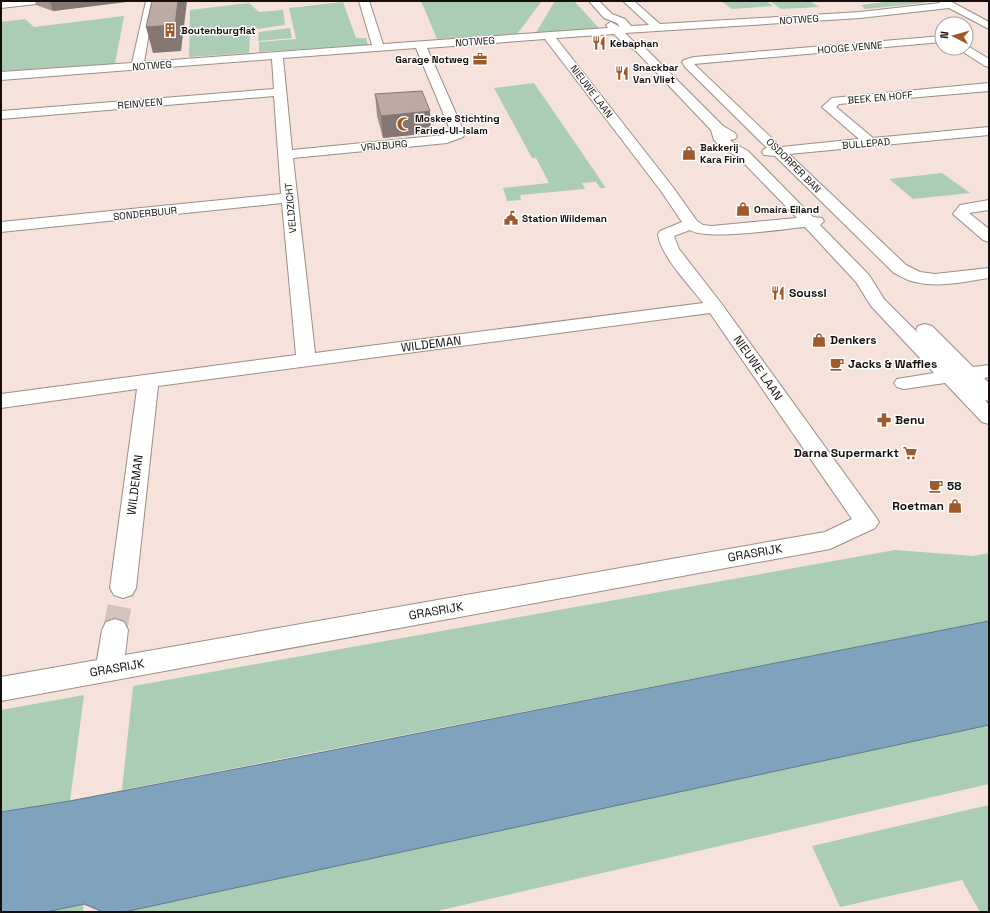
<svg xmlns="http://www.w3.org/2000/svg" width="990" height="913" font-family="'Space Grotesk',sans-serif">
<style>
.green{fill:#abccb5}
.water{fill:#7fa3bd;stroke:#5f7688}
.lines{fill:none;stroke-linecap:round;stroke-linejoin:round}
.minor-tunnel{stroke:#d3c3bc;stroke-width:24;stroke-dasharray:24 12;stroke-linecap:butt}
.minor-casing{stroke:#9d8c85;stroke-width:2}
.minor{fill:#fff;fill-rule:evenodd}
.wall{fill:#a2928c}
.shaded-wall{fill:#847772}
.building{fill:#bcaaa3;stroke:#847772}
.labels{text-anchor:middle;stroke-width:3;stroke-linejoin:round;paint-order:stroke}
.far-street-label{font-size:10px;fill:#150e0c;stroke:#fff}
.far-poi-label{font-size:10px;font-weight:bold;fill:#150e0c;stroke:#fff;text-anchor:start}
.poi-label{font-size:12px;font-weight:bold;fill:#150e0c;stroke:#fff;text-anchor:start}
.street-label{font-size:12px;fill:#150e0c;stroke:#fff}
</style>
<rect width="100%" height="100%" fill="#f5e3db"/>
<path class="green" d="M 421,1 L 542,1 L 517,34 L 437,39 Z
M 555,1 L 574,1 L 599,28 L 535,34 Z
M 721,1 L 766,1 L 773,6 L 732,9 Z
M 770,1 L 810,1 L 819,7 L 781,9 Z
M 883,1 L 921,1 L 925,3 L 865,9 L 861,5 L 884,2 Z
M 343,2 L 356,38 L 366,38 L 368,45 L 259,52 L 259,42 L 296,39 L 289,8 Z
M 249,3 L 259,12 L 283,10 L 285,25 L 250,30 L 249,53 L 189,57 L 190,10 Z
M 124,16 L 115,64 L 1,71 L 1,22 L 25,19 L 34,27 Z
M 290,28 L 292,38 L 258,41 L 259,32 Z
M 534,83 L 606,188 L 600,188 L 596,182 L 582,183 L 585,189 L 520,195 L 521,200 L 507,201 L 503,188 L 549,183 L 536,158 L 532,158 L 494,88 Z
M 942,173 L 970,193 L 913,199 L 889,179 Z
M 895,550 L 973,556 L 989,553 L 989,621 L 122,790 L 133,686 Z
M 84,695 L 70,801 L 1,812 L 1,710 Z
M 989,725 L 989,784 L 433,912 L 124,912 Z
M 989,805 L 989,912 L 980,912 L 962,880 L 840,907 L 812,846 Z
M 84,904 L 83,912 L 46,912 Z"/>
<path class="water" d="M 989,621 L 989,725 L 124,912 L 103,912 L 84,904 L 46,912 L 1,912 L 1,812 L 70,801 L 293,758 Z"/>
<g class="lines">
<path class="minor-tunnel" d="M 115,630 L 123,588"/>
<defs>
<path id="minor" d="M 10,1 L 41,1 L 36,4 L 1,8 L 1,2 Z
M 146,1 L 166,1 L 165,3 L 154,5 L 144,62 L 372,45 L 359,1 L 369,1 L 383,44 L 608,28 L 606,25 L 611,22 L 620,27 L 617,23 L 604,18 L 589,1 L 599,1 L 612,14 L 625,19 L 631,26 L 649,25 L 623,1 L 634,1 L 660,24 L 860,12 L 940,3 L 938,1 L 950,1 L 989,22 L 989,29 L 949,8 L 860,18 L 625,33 L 633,41 L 643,46 L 723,126 L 735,133 L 737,136 L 735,139 L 730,140 L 732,142 L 748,151 L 813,217 L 822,218 L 824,221 L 820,225 L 869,275 L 884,299 L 918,333 L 916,330 L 918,326 L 925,324 L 932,326 L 973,367 L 989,365 L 989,377 L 984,378 L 989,383 L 989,401 L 985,400 L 989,405 L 989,424 L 982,422 L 945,383 L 904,389 L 897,387 L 894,383 L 897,379 L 934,373 L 871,306 L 856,282 L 805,227 C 781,229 707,241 690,230 L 674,236 L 679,249 L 721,303 L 875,516 L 879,522 L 875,528 L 830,549 L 1,701 L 1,677 L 97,660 L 102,630 L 106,622 L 115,619 L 124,622 L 128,630 L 125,655 L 825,532 L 852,519 L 710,313 L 158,386 L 136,588 L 132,595 L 123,598 L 114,595 L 110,588 L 137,389 L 1,408 L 1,394 L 296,355 L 282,203 L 1,232 L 1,222 L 281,194 L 274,96 L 1,119 L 1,111 L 274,89 L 272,59 L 1,80 L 1,72 L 132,63 ZM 614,34 L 625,45 L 635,50 L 711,130 L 714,140 L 722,148 L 738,157 L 797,218 L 712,226 L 703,225 L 697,221 L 672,186 L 556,38 ZM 545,39 L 661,191 L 682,222 L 660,231 L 658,234 C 660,255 690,286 703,303 L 315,353 L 293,158 L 447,143 L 463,137 L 465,134 L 427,48 ZM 416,48 L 451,132 L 444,135 L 292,150 L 283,58 Z
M 942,36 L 942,42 L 694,64 L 781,147 L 859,139 L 822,107 L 832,98 L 989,83 L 989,91 L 839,104 L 836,107 L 873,138 L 989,127 L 989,135 L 789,154 L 906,265 L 920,272 L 935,274 L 989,268 L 989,278 C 962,282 934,289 908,280 C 903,278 899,275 894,273 L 775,156 L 764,155 L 762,152 L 764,149 L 767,148 L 685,67 L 682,62 L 684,60 L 694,57 Z
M 966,45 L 989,59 L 989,67 L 985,66 L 957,48 L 966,48 Z
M 989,200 L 989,210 L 969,213 L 989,229 L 989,242 L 983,240 L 953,214 L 960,205 Z"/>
</defs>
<use href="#minor" class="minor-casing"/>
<use href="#minor" class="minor"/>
</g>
<path class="wall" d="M 35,1 L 127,1 L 126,2 L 53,11 L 36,5 Z
M 375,94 L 431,133 L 383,138 L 377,116 Z"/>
<path class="shaded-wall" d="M 50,1 L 127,1 L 126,2 L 53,11 Z
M 178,1 L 187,1 L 181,51 L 153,53 L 146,27 Z
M 430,111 L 431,133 L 383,138 L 381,116 Z"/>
<path class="building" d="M 152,1 L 178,1 L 175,25 L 146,27 Z
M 422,91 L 430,111 L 381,116 L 375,94 Z"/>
<defs>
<symbol id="building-bare" viewBox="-9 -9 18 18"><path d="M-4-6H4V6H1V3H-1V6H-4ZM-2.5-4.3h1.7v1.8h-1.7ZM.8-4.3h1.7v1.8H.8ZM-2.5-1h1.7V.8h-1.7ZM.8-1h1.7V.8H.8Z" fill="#9e5a2b" stroke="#fff" stroke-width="2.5" paint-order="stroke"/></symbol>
<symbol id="restaurant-bare" viewBox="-9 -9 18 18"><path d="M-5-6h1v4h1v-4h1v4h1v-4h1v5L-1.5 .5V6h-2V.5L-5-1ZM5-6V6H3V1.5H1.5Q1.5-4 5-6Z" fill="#9e5a2b" stroke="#fff" stroke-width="2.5" paint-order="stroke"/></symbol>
<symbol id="office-bare" viewBox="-9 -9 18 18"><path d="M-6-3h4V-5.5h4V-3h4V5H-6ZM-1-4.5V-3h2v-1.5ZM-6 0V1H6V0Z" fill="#9e5a2b" stroke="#fff" stroke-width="2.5" paint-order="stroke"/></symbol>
<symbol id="mosque-bare" viewBox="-9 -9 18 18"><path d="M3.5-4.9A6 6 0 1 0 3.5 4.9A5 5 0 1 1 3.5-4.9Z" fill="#9e5a2b" stroke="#fff" stroke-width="2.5" paint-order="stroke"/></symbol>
<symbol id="shop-bare" viewBox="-9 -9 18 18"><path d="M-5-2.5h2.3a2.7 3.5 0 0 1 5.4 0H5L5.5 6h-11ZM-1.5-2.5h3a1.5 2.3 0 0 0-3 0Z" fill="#9e5a2b" stroke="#fff" stroke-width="2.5" paint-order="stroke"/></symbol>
<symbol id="civic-bare" viewBox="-9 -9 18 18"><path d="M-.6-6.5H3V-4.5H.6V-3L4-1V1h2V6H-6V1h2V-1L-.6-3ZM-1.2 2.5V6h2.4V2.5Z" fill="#9e5a2b" stroke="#fff" stroke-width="2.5" paint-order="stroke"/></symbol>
<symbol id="cafe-bare" viewBox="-9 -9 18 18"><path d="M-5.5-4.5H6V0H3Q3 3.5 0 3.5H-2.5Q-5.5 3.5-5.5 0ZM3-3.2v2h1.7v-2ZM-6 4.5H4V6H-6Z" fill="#9e5a2b" stroke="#fff" stroke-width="2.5" paint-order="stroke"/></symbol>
<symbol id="pharmacy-bare" viewBox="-9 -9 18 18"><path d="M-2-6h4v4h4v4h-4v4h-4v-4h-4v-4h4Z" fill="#9e5a2b" stroke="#fff" stroke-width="2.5" paint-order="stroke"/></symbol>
<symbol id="supermarket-bare" viewBox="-9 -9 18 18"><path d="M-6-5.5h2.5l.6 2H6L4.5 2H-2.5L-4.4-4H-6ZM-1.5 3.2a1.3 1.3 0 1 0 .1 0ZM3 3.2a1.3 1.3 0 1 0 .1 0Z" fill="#9e5a2b" stroke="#fff" stroke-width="2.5" paint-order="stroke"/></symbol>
</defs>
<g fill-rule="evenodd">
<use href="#building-bare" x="160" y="20" width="20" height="20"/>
<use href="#restaurant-bare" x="589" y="33" width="20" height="20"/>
<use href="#office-bare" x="470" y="49" width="20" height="20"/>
<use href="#restaurant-bare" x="612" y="63" width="20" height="20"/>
<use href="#mosque-bare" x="394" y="114" width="20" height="20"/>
<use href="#shop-bare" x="679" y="143" width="20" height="20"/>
<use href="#shop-bare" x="733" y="199" width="20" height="20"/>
<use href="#civic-bare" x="501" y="208" width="20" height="20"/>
<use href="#restaurant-bare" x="768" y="283" width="20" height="20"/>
<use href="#shop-bare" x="809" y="330" width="20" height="20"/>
<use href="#cafe-bare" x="827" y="354" width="20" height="20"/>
<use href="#pharmacy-bare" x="874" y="410" width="20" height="20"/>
<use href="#supermarket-bare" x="900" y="443" width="20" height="20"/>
<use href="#cafe-bare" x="926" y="476" width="20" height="20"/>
<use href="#shop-bare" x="945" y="496" width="20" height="20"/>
</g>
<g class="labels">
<g class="far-street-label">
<text transform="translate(799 19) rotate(-4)" y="4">NOTWEG</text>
<text transform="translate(475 41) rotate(-4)" y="4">NOTWEG</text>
<text transform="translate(850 47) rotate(-5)" y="4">HOOGE VENNE</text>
<text transform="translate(152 65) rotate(-4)" y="4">NOTWEG</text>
<text transform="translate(592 91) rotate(53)" y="4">NIEUWE LAAN</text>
<text transform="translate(880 97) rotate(-5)" y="4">BEEK EN HOFF</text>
<text transform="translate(140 103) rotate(-5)" y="4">REINVEEN</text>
<text transform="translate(866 143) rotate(-5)" y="4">BULLEPAD</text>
<text transform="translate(384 145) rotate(-5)" y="4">VRIJBURG</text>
<text transform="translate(794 165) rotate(45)" y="4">OSDORPER BAN</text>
<text transform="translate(290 208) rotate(-95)" y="4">VELDZICHT</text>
<text transform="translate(145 213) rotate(-6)" y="4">SONDERBUUR</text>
</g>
<g class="far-poi-label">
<text x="181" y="34">Boutenburgflat</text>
<text x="610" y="47">Kebaphan</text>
<text x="469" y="63" text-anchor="end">Garage Notweg</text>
<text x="633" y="71">Snackbar<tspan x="633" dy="12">Van Vliet</tspan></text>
<text x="415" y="122">Moskee Stichting<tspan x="415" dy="12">Faried-Ul-Islam</tspan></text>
<text x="700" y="151">Bakkerij<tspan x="700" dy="12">Kara Firin</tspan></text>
<text x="754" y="213">Omaira Eiland</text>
<text x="522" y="222">Station Wildeman</text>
</g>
<g class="poi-label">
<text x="789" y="297">Soussi</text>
<text x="830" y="344">Denkers</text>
<text x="848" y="368">Jacks &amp; Waffles</text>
<text x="895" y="424">Benu</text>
<text x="899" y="457" text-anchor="end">Darna Supermarkt</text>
<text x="947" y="490">58</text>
<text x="944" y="510" text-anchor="end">Roetman</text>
</g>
<g class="street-label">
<text transform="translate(431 344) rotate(-7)" y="4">WILDEMAN</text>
<text transform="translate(758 368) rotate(55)" y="4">NIEUWE LAAN</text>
<text transform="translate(135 485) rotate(-83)" y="4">WILDEMAN</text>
<text transform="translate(755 553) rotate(-10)" y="4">GRASRIJK</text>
<text transform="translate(436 611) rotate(-10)" y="4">GRASRIJK</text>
<text transform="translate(117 668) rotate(-10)" y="4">GRASRIJK</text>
</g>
</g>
<rect width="990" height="913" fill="none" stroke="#150e0c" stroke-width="4"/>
<g transform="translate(954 36) rotate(276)"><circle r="19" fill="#ffffff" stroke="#a19f9e"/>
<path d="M0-3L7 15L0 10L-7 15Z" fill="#9e5a2b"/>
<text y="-6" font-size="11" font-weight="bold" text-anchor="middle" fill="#150e0c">N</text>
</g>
</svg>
